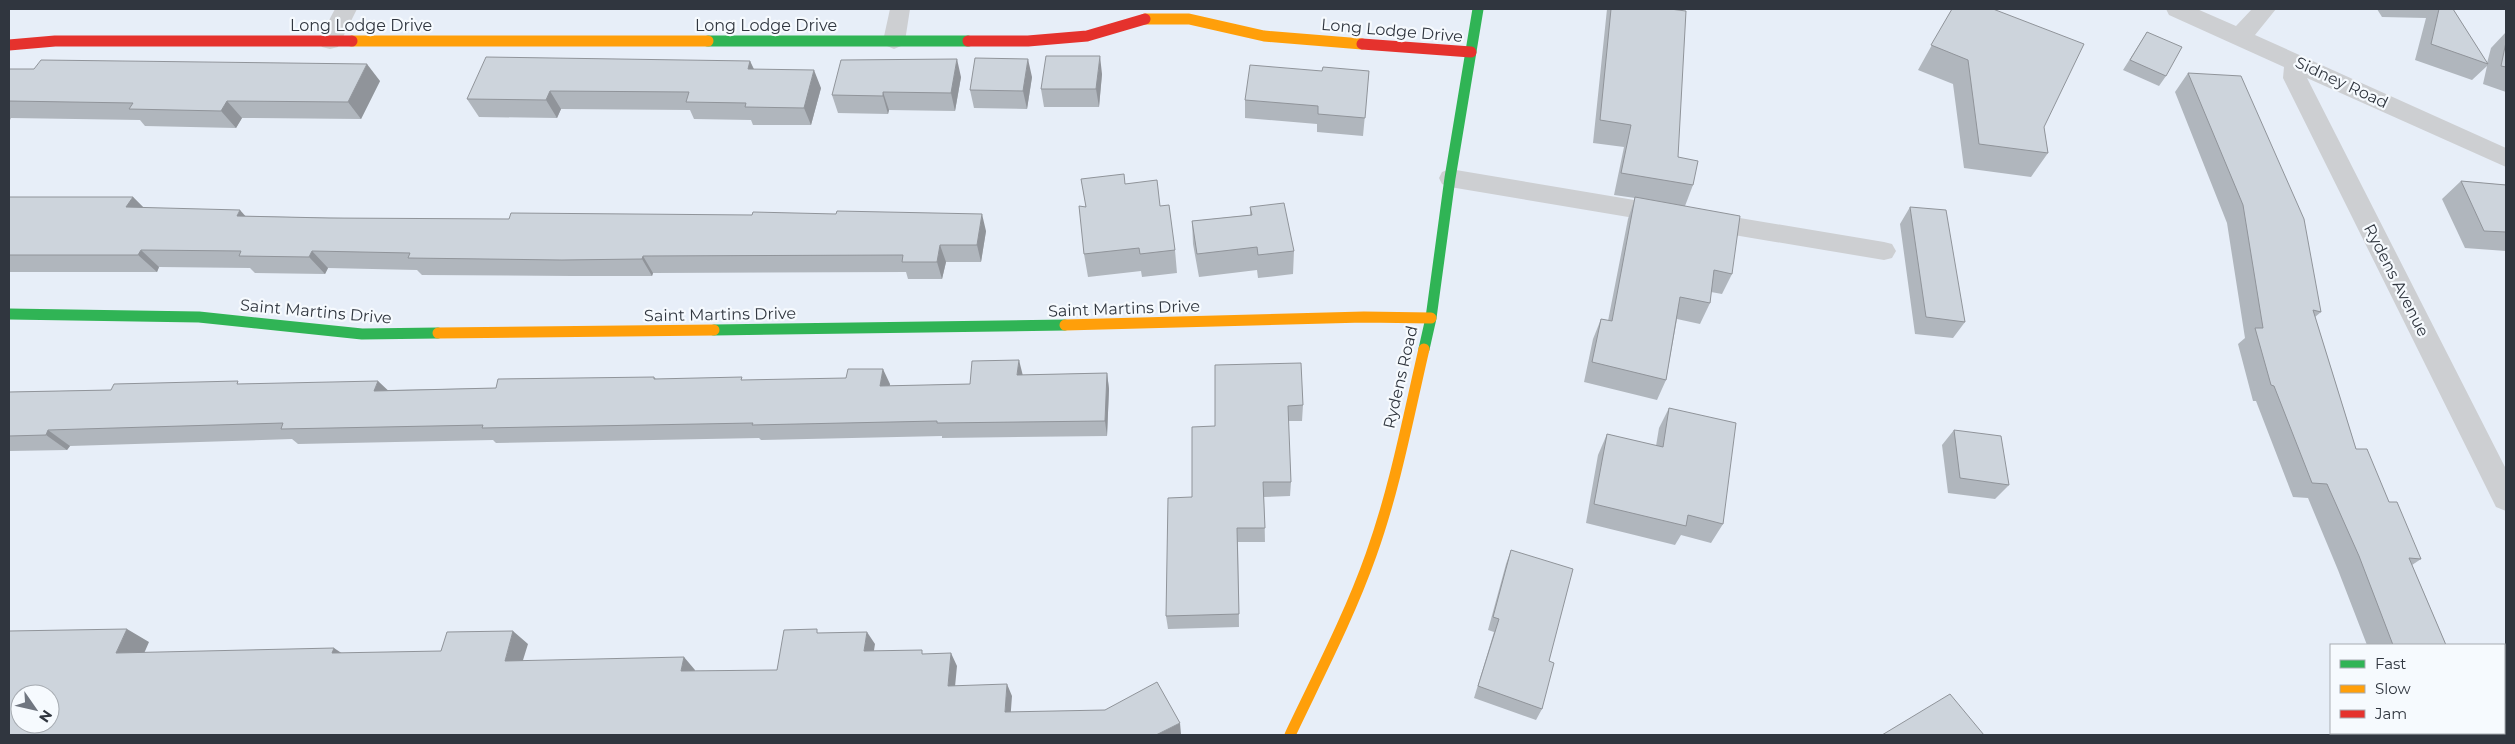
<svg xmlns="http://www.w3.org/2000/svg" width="2515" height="744" font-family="Montserrat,sans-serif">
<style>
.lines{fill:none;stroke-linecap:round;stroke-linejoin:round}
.lane{fill:#cdcfd2;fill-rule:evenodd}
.street{fill:#cdcfd2;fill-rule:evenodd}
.fast{stroke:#30b455;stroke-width:11}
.slow{stroke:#ff9f0a;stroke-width:11}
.jam{stroke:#e5322d;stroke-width:11}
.wall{fill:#b0b6bd}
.shaded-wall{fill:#90949a}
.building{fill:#cdd4dc;stroke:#90949a;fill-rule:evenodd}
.labels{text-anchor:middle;stroke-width:4.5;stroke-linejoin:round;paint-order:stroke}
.street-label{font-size:16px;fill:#30363f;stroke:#f6fafe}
</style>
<rect width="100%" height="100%" fill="#e7eef8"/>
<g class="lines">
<path class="lane" d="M 890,9 L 910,9 L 905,41 L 901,46 L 894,49 L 887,46 L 883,41 Z
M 1450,169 L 1664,205 L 1672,208 L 1676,214 L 1672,220 L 1664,223 L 1450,187 L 1442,184 L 1439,178 L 1442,172 Z
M 1704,212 L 1884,242 L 1892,244 L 1896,251 L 1892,258 L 1884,260 L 1704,230 L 1696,227 L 1692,221 L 1696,215 Z"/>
<path class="street" d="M 335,9 L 357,9 L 338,47 L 330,49 L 322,47 L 318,41 Z
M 2166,9 L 2197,9 L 2236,26 L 2252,9 L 2276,9 L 2255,35 L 2506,148 L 2506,167 L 2307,78 L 2506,469 L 2506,511 L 2496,507 L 2283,78 L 2284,67 L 2169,15 Z"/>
<path class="fast" d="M 708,41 L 968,41
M 9,314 L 199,317 L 362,334 L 438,333
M 714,330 L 1065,325
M 1424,349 L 1431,318 L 1450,178 L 1478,9"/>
<path class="slow" d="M 1145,19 L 1189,19 L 1264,36 L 1362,44
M 352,41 L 708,41
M 1065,325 L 1364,317 L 1431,318
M 438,333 L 714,330
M 1290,735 C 1318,676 1349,617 1371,555 C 1395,488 1408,418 1424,349"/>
<path class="jam" d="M 968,41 L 1028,41 L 1087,36 L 1145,19
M 1362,44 L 1471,52
M 9,45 L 55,41 L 352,41"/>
</g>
<path class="wall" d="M 1607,9 L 1670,9 L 1678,157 L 1693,185 L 1685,206 L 1732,274 L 1722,294 L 1711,292 L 1710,303 L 1700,324 L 1677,319 L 1666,380 L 1657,400 L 1584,382 L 1593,339 L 1601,319 L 1608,321 L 1628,219 L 1635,198 L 1614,195 L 1624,147 L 1593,143 Z
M 1952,9 L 2044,127 L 2048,153 L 2031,177 L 1964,168 L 1953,84 L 1918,70 Z
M 2377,9 L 2453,9 L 2487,63 L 2491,48 L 2506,32 L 2506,92 L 2483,84 L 2487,66 L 2472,80 L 2415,60 L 2426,18 L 2382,17 Z
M 2147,32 L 2166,76 L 2159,86 L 2123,70 Z
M 750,61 L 754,69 L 821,88 L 811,125 L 753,125 L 751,120 L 694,119 L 690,110 L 561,109 L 557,118 L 479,117 L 467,99 Z
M 9,69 L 380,81 L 361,119 L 242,118 L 236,128 L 145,126 L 140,120 L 11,118 L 9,122 Z
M 1322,71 L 1369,71 L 1363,136 L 1317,132 L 1317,124 L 1245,118 L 1245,100 Z
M 2188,73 L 2321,312 L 2315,317 L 2356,449 L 2389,502 L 2421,559 L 2412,565 L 2446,645 L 2367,645 L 2338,570 L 2308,498 L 2293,497 L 2256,401 L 2253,401 L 2238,344 L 2245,338 L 2227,223 L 2175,92 Z
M 1102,74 L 1099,107 L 1044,107 L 1041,89 Z
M 961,77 L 955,111 L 889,110 L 888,114 L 838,113 L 832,95 Z
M 1032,77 L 1027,109 L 974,108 L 970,90 Z
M 1081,179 L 1125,184 L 1160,206 L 1175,250 L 1177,273 L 1142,277 L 1141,271 L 1088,277 L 1084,254 L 1086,207 Z
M 2461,181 L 2506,185 L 2506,251 L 2465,248 L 2442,199 Z
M 9,197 L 133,197 L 144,208 L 245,216 L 986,231 L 981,262 L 946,262 L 942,279 L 908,279 L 906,272 L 653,273 L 652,276 L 573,276 L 422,275 L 417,270 L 328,268 L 325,274 L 255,273 L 250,268 L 159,267 L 157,272 L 9,272 Z
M 1250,207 L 1294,251 L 1293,274 L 1258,278 L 1257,270 L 1199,277 L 1193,244 L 1192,221 L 1250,215 Z
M 1910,207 L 1965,322 L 1953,338 L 1915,334 L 1900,224 Z
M 1215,365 L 1303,405 L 1302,421 L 1288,421 L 1291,482 L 1290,496 L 1264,497 L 1265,542 L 1238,542 L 1239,627 L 1168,629 L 1166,616 L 1192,497 L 1215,426 Z
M 1107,373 L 1109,389 L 1107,436 L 942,438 L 942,436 L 761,440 L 759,438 L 496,443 L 493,440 L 298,444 L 292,439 L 70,446 L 67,450 L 9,451 L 9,392 L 111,390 L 241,384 L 388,390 L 496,388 L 654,377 L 656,379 L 743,380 L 890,384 L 889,386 L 970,384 L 1023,375 Z
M 1669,408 L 1723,524 L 1711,543 L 1681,535 L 1675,545 L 1586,523 L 1598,455 L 1607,434 L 1656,446 L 1659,428 Z
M 1954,430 L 2009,485 L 1995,499 L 1948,493 L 1942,445 Z
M 1511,550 L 1549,661 L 1542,709 L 1536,720 L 1474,698 L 1494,632 L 1488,630 L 1506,564 Z
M 2382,733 L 2495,733 L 2496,735 L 2383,735 Z"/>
<path class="shaded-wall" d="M 1100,56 L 1102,74 L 1099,107 L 1096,89 Z
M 957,59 L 961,77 L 955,111 L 951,93 Z
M 1028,59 L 1032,77 L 1027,109 L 1023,91 Z
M 750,61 L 758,79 L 748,69 Z
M 367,64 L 380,81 L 361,119 L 348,102 Z
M 814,70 L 821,88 L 811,125 L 804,108 Z
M 550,91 L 561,109 L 557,118 L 546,100 Z
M 883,92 L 889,110 L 888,114 L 883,96 Z
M 227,101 L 242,118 L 236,128 L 221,111 Z
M 133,197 L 151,215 L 126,207 Z
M 240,210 L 256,228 L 237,216 Z
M 982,214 L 986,231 L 981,262 L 977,245 Z
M 940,245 L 946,262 L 942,279 L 937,262 Z
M 141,250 L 159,267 L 157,272 L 138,255 Z
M 312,251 L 328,268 L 325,274 L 309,257 Z
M 643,256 L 653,273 L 652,276 L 642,259 Z
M 1019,360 L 1023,376 L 1017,375 Z
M 883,369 L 890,384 L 887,402 L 880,386 Z
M 1107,373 L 1109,389 L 1107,436 L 1105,421 Z
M 378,381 L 394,396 L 374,391 Z
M 48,430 L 70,446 L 67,450 L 46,435 Z
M 127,629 L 149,642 L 139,665 L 116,653 Z
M 513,631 L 528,644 L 519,673 L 505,661 Z
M 867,632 L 875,644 L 872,663 L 864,651 Z
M 334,648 L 352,660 L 332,653 Z
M 951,653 L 957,666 L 954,697 L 948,686 Z
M 684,657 L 695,670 L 692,683 L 681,671 Z
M 1007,684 L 1012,696 L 1010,723 L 1005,712 Z
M 1180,723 L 1181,734 L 1179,735 L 1156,735 Z"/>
<path class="building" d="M 1611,9 L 1670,9 L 1686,11 L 1678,157 L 1698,161 L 1693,185 L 1621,173 L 1631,125 L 1600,120 Z
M 1952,9 L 1993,9 L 2084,44 L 2044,127 L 2048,153 L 1979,144 L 1968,60 L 1931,45 Z
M 2439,9 L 2453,9 L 2488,64 L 2431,44 Z
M 2147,32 L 2182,47 L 2166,76 L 2130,60 Z
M 2506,42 L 2506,67 L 2501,66 Z
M 1046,56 L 1100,56 L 1096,89 L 1041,89 Z
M 486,57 L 750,61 L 748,69 L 814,70 L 804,108 L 745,107 L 746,103 L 686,102 L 689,92 L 550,91 L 546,100 L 467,99 Z
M 975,58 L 1028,59 L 1023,91 L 970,90 Z
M 957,59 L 951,93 L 883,92 L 883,96 L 832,95 L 841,60 Z
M 41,60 L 367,64 L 348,102 L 227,101 L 221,111 L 129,109 L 133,103 L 9,101 L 9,69 L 34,69 Z
M 1250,65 L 1322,71 L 1323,67 L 1369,71 L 1365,118 L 1318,114 L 1318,106 L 1245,100 Z
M 2188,73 L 2241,76 L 2304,219 L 2321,312 L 2313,310 L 2356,449 L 2367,449 L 2389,502 L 2397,502 L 2421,559 L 2409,558 L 2446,645 L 2393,645 L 2359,556 L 2327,484 L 2312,483 L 2274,386 L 2271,385 L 2255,328 L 2263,328 L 2243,205 Z
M 1124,174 L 1125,184 L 1157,180 L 1160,206 L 1169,205 L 1175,250 L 1140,254 L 1139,248 L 1084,254 L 1079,206 L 1086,207 L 1081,179 Z
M 2461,181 L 2506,185 L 2506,232 L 2484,231 Z
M 9,197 L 133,197 L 126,207 L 240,210 L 237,216 L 329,218 L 509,219 L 511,213 L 752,215 L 753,212 L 836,214 L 837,211 L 982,214 L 977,245 L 940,245 L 937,262 L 902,262 L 903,255 L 643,256 L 642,259 L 562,260 L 408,258 L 410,253 L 312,251 L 309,257 L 239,256 L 241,251 L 141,250 L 138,255 L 9,255 Z
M 1635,197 L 1740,216 L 1732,274 L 1714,270 L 1710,303 L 1680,297 L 1666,380 L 1592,362 L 1601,319 L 1612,321 Z
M 1284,203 L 1294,251 L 1258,255 L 1257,247 L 1197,254 L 1192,221 L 1252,215 L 1250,207 Z
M 1910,207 L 1946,210 L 1965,322 L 1926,317 Z
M 1019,360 L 1017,375 L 1107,373 L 1105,421 L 937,423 L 937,421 L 752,425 L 753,423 L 482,428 L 483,425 L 281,429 L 283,423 L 48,430 L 46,435 L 9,436 L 9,392 L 111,390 L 114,384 L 238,381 L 237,384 L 378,381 L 374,391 L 496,388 L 498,379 L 654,377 L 654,379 L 742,377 L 741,380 L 846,378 L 848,369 L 883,369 L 880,386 L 970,384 L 972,361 Z
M 1301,363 L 1303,405 L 1288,406 L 1291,482 L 1263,482 L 1265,528 L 1237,528 L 1239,614 L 1166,616 L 1168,498 L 1192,497 L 1192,427 L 1215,426 L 1215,365 Z
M 1669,408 L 1736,423 L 1723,524 L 1688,515 L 1686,526 L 1594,504 L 1607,434 L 1663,447 Z
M 1954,430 L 2001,436 L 2009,485 L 1960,478 Z
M 1511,550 L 1573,569 L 1549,661 L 1554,663 L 1542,709 L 1478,686 L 1499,619 L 1493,617 Z
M 127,629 L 116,653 L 334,648 L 332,653 L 441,651 L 447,632 L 513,631 L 505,661 L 684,657 L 681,671 L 777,670 L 784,630 L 817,629 L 817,633 L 867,632 L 864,651 L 922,650 L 922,654 L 951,653 L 948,686 L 1007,684 L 1005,712 L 1105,710 L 1157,682 L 1180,723 L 1156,735 L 9,735 L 9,631 ZM 20,694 L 50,694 L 50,724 L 20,724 Z
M 1950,694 L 1984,735 L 1882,735 Z
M 2410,733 L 2495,733 L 2496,735 L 2410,735 Z"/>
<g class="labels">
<g class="street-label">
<text x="361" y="31">Long Lodge Drive</text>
<text x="766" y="31">Long Lodge Drive</text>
<text transform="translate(1392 30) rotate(5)" y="6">Long Lodge Drive</text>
<text transform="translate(2342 82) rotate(25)" y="6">Sidney Road</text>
<text transform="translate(2397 280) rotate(63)" y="6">Rydens Avenue</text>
<text transform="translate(1124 308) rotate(-2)" y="6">Saint Martins Drive</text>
<text transform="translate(316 311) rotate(5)" y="6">Saint Martins Drive</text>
<text transform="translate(720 314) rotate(-1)" y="6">Saint Martins Drive</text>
<text transform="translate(1400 377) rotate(-77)" y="6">Rydens Road</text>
</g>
</g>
<rect width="2515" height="744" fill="none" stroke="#30363f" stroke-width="20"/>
<rect x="2330" y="644" width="175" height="90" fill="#f6fafe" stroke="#a7acb2"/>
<rect x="2340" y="660" width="25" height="8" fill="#30b455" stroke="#a7acb2"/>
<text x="2375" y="669" font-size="15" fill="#30363f">Fast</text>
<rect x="2340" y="685" width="25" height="8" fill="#ff9f0a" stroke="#a7acb2"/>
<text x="2375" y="694" font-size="15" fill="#30363f">Slow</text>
<rect x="2340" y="710" width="25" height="8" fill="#e5322d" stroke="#a7acb2"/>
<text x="2375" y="719" font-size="15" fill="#30363f">Jam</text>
<g transform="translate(35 709) rotate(124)"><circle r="24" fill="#f6fafe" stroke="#a7acb2"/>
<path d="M0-4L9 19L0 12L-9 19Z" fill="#707680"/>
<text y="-8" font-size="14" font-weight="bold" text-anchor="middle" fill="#30363f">N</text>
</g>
</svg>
